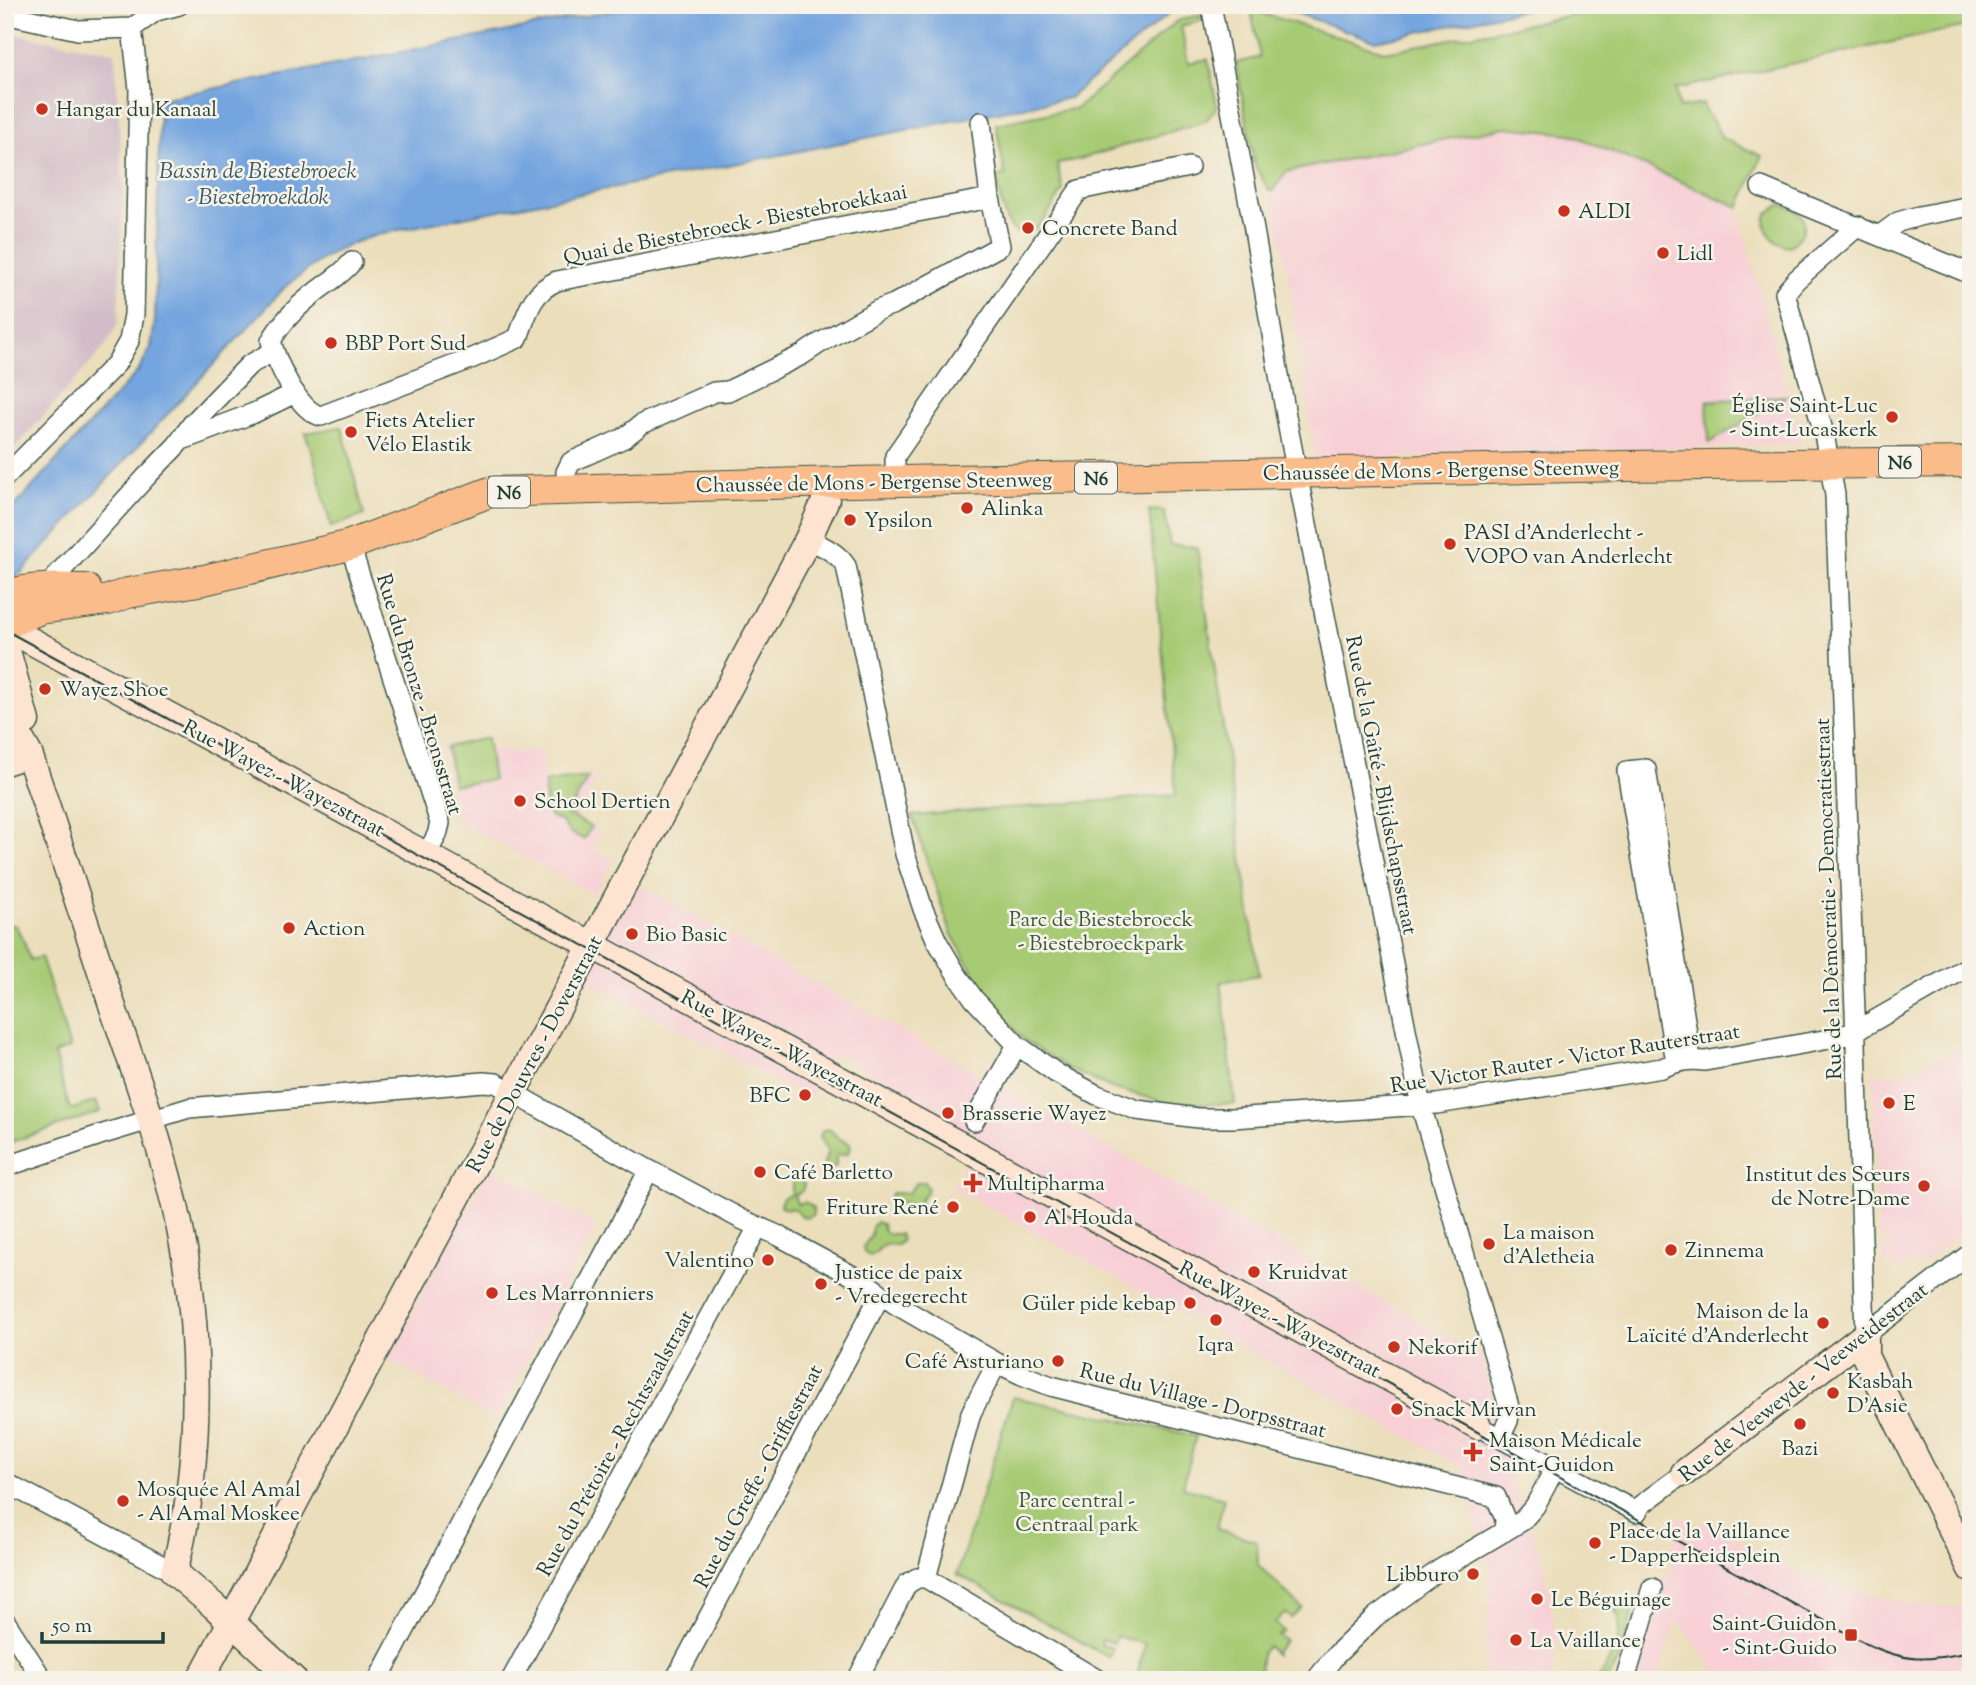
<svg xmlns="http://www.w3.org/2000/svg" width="1976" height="1685" font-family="'Sorts Mill Goudy',serif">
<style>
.built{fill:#f7cfd4}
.industrial{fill:#d2bdc8}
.green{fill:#a7cb74;stroke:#638454;stroke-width:2}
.water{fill:#74a5df;stroke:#4a718a;stroke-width:2}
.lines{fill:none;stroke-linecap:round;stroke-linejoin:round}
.street-casing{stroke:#3e5548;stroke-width:22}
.secondary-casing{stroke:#3e5548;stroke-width:29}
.primary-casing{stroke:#3e5548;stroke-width:32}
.street{stroke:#fff;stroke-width:19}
.secondary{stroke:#fde4d1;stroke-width:26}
.primary{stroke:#fabc8b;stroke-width:30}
.tram{stroke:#1f3d34;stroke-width:2}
.poi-dot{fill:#c8321e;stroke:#f7f3e8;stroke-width:2.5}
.labels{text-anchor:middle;stroke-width:5;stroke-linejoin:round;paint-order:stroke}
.shield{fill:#f7f3e8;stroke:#60746a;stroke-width:2}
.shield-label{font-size:19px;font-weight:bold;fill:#1f3d34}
.poi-label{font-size:21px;fill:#1f3d34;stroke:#f7f3e8;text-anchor:start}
.street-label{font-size:21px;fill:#1f3d34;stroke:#f7f3e8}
.park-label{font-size:21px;fill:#3a5941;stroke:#f7f3e8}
.water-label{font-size:23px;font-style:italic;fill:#395c67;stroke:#f7f3e8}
</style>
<rect width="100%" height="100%" fill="#f7f3e8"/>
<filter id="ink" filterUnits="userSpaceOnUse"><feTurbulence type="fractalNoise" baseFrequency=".0143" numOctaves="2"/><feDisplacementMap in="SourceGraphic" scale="14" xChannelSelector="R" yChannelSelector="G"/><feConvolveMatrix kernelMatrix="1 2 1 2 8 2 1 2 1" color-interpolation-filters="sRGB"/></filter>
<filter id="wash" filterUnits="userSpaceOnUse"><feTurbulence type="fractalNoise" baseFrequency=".00686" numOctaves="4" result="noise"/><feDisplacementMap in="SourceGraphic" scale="28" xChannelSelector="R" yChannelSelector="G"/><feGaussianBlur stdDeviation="1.57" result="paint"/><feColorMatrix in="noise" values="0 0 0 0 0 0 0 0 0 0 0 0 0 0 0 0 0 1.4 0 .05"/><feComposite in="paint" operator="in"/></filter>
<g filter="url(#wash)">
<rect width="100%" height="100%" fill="#ebdebb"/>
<path class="built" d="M 1505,127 L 1571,134 L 1736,204 L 1801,444 L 1316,460 L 1291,296 L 1272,192 L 1286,172 Z
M 487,738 L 490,750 L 504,748 L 517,753 L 541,749 L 545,782 L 591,777 L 597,780 L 577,819 L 600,832 L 592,848 L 614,859 L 595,895 L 460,822 L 441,746 Z
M 631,880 L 1480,1355 L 1514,1487 L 1543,1561 L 1557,1638 L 1551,1680 L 1485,1680 L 1491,1572 L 1458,1465 L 952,1187 L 978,1139 L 834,1053 L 810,1099 L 582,977 Z
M 1971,1038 L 1971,1228 L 1953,1241 L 1946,1241 L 1945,1247 L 1938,1247 L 1938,1252 L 1924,1264 L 1909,1264 L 1909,1267 L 1894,1268 L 1894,1263 L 1883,1264 L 1882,1248 L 1893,1248 L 1893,1243 L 1885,1243 L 1885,1236 L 1878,1236 L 1873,1075 L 1905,1074 L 1959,1047 L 1957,1043 Z
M 490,1167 L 596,1226 L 496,1419 L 387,1360 Z
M 1678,1515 L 1699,1527 L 1702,1521 L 1794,1570 L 1839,1587 L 1895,1601 L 1923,1605 L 1965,1607 L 1971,1620 L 1971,1680 L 1722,1680 L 1678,1619 L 1656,1680 L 1631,1680 L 1661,1582 L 1670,1575 Z"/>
<path class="industrial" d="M 5,33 L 115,52 L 123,190 L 118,324 L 104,348 L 5,459 Z"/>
<path class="green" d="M 1624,5 L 1971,5 L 1971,25 L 1675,89 L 1679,108 L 1703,104 L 1706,113 L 1715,124 L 1722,138 L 1762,156 L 1739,207 L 1571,134 L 1505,127 L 1286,172 L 1272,192 L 1269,190 L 1255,166 L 1236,63 L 1260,57 L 1251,10 L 1384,51 L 1390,51 Z
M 1199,15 L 1200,21 L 1181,26 L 1188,63 L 1208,59 L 1217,106 L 1206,121 L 1080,159 L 1057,164 L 1063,190 C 1056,200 1043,225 1034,230 C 1004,248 1000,194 996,177 L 1005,175 L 996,124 L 1077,108 L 1177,21 Z
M 1782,204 C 1786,206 1794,208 1797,211 C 1812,223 1801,240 1788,247 C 1776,245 1760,229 1767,215 C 1770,210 1777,207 1782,204 Z
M 1786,396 L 1783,398 L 1709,443 L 1707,401 Z
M 342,427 L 364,515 L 331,527 L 313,454 L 305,433 Z
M 1149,510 L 1164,511 L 1170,545 L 1197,547 L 1259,975 L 1221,982 L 1235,1104 L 1173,1104 L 1114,1089 L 1069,1069 L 1023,1039 L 990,1001 L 951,933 L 912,816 L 1176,795 Z
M 487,738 L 493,780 L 453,785 L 447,747 Z
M 588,777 L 568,814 L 591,827 L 584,839 L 570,833 L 562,822 L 550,816 L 545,806 L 545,782 Z
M 5,923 L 16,926 L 24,942 L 30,960 L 41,957 L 70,1048 L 54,1054 L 70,1110 L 96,1101 L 100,1112 L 5,1144 Z
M 828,1129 C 836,1132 835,1139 849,1143 L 851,1148 L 847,1154 L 838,1155 L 836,1158 L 836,1166 L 829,1169 L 824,1163 L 828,1151 L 820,1137 L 822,1131 Z
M 795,1179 L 801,1179 L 804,1185 L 802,1191 L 794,1195 L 797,1204 L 805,1202 L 813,1207 L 813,1214 L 808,1218 L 801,1216 L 795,1209 L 783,1208 L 780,1204 L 783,1198 L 792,1194 L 792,1183 Z
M 917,1182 L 924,1182 L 928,1188 L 927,1192 L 920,1199 C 918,1205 922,1211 914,1214 L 910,1212 L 905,1203 L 895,1204 L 891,1202 L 889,1198 L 892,1193 L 908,1193 Z
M 876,1222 L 882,1224 L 883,1230 L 887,1234 L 900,1234 L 902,1240 L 897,1245 C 875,1242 883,1252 869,1256 L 864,1252 L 863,1247 L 871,1236 L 872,1227 Z
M 1013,1397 L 1196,1436 L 1183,1487 L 1224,1498 L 1217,1529 L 1257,1541 L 1258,1565 L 1302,1608 L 1291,1618 L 1285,1613 L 1275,1623 L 1283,1631 L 1278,1635 L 1285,1641 L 1275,1652 L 1275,1654 L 1268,1646 L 1262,1652 L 1259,1680 L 1213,1680 L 1192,1673 L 1189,1680 L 1136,1680 L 1145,1644 L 1116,1636 L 1114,1643 L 1102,1639 L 1101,1645 L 1112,1648 L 1110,1658 L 957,1574 Z
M 1631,1602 L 1635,1603 L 1620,1658 L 1608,1679 L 1605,1677 L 1601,1680 L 1594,1680 C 1611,1666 1630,1624 1612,1607 L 1621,1606 Z"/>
<path class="water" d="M 642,5 L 1196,5 L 1173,10 L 1069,98 L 434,223 C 397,230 359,236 326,257 C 312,265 300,276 287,285 L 5,590 L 5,517 L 139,370 L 151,347 L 155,321 L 160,99 Z
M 1273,5 L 1546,5 L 1376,41 Z"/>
</g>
<g filter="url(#ink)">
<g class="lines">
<defs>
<path id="street" d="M 1211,5 L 1253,224 L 1288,427 L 1421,1106 L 1510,1410 L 1508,1421 L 1500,1438
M 5,14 L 78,30 L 132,28
M 981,122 L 990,198 L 1000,246
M 1761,187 L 1971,274
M 1858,226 L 1796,280 L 1785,293 L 1824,434 L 1835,495 L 1855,1011 L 1865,1335
M 1879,236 L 1898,222 L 1919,216 L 1971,206
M 352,262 C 340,276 331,280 317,291 C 299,305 282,321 271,341 C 277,363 298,411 321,416 L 473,358 L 518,338 C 527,314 531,292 557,281 L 990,198
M 182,440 L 254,413 L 295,393
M 5,477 L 116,364 L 129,341 L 134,315 L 139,89 L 132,28 L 156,11 L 179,5
M 895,481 L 895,456 L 1079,190 L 1189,167
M 567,489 L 566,472 L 571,462 L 624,438 L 642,424 L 714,392 L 728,391 L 802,355 L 820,343 L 878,310 L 894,304 L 1000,246
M 808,539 C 822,546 837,552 846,566 L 905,854 L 923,909 L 937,941 L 957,975 L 974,999 L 1017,1045 L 1056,1073 L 1097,1095 L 1137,1110 L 1198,1118 L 1232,1118 L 1437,1104 L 1662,1068 C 1677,1061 1689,1059 1705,1061 L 1835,1038 L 1856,1031 L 1971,965
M 350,545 L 440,823 L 437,835 L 426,855
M 50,587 L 58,574 L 147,476 L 177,445 L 192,424 L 249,365 L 274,351
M 1676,1062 L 1627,771 L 1646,769 L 1691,1059
M 974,1121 L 1017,1045
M 5,1167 L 100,1135 L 189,1108 L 483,1082 L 496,1083 L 649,1170 L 741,1219 L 777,1235 L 866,1283 L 895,1304 L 997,1363 L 1022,1375 L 1051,1386 L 1496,1497 L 1505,1519 L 1504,1532
M 1865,1335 L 1971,1253
M 1489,1432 L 1637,1512 L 1641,1505 L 1684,1473
M 5,1482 L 174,1572
M 926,1578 L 971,1413 L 997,1363
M 926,1578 L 1098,1680
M 5,1621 L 43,1680
M 378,1680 L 649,1170
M 511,1680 L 758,1227
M 675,1680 L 881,1294
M 857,1680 L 907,1584 L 917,1578 L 926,1578
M 1316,1680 L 1335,1656 L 1375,1617 L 1439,1570 L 1522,1521 L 1535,1506 L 1555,1468
M 1625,1680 L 1652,1588"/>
<path id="secondary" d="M 9,629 L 1478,1426
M 5,643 L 26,721
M 5,700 L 17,733 L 29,754 C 58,839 86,925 114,1011 C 138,1081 164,1152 179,1224 C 202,1330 202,1467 174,1572 L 214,1606 L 294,1680
M 5,762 L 29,754
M 1865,1335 L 1865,1356 L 1971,1569
M 1684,1473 L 1865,1335
M 200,1680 L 808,539 L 826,499 L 827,483"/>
<path id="primary" d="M 6,595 C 33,587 59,588 86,589
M 12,621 L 40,609 L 108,600 L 128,593 L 204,580 L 350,545 L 490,492 L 802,483 L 1626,466 L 1971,462"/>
</defs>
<use href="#street" class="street-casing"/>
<use href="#secondary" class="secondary-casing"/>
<use href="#primary" class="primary-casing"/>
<use href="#street" class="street"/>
<use href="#secondary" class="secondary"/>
<use href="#primary" class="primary"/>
<path class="tram" d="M 5,630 C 624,971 1249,1302 1867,1644 C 1910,1664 1926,1660 1971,1652"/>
</g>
</g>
<g class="poi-dot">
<circle cx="42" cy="109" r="7"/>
<circle cx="1564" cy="211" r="7"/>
<circle cx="1028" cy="228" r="7"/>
<circle cx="1663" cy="253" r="7"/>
<circle cx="331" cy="343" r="7"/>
<circle cx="1892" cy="417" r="7"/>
<circle cx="351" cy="432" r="7"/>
<circle cx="967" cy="508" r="7"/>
<circle cx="850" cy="520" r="7"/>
<circle cx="1450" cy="544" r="7"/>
<circle cx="45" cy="689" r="7"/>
<circle cx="520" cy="801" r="7"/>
<circle cx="289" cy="928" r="7"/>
<circle cx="632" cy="934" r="7"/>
<circle cx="805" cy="1095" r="7"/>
<circle cx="1889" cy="1103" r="7"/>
<circle cx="948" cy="1113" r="7"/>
<circle cx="760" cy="1172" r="7"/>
<path d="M969.5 1172.5h7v7h7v7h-7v7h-7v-7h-7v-7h7z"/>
<circle cx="1924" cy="1186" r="7"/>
<circle cx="953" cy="1207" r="7"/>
<circle cx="1030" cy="1217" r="7"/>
<circle cx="1489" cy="1244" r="7"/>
<circle cx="1671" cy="1250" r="7"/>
<circle cx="768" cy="1260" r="7"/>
<circle cx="1254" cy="1272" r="7"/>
<circle cx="821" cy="1284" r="7"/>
<circle cx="492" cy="1293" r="7"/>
<circle cx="1190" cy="1303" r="7"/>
<circle cx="1216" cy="1320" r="7"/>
<circle cx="1823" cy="1323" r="7"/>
<circle cx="1394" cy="1347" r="7"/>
<circle cx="1058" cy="1361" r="7"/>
<circle cx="1833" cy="1393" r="7"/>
<circle cx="1397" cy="1409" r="7"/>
<circle cx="1800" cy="1424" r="7"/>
<path d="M1469.5 1441.5h7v7h7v7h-7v7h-7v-7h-7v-7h7z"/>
<circle cx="123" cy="1501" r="7"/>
<circle cx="1595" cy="1543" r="7"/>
<circle cx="1473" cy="1574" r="7"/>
<circle cx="1537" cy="1599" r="7"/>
<rect x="1844" y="1628" width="14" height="14" rx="3.5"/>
<circle cx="1516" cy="1640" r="7"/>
</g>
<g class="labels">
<g class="shield">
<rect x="1879" y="446.5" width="42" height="31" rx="5"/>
<rect x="1075" y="462.5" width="42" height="31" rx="5"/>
<rect x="488" y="476.5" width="42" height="31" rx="5"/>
</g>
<g class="shield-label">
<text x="1900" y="469">N6</text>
<text x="1096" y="485">N6</text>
<text x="509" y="499">N6</text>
</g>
<g class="poi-label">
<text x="56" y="116">Hangar du Kanaal</text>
<text x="1578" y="218">ALDI</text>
<text x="1042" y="235">Concrete Band</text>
<text x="1677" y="260">Lidl</text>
<text x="345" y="350">BBP Port Sud</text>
<text x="1878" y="412" text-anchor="end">Église Saint-Luc<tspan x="1878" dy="24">- Sint-Lucaskerk</tspan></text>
<text x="365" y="427">Fiets Atelier<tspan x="365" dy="24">Vélo Elastik</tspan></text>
<text x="981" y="515">Alinka</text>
<text x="864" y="527">Ypsilon</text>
<text x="1464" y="539">PASI d'Anderlecht -<tspan x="1464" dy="24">VOPO van Anderlecht</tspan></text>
<text x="59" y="696">Wayez Shoe</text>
<text x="534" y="808">School Dertien</text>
<text x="303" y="935">Action</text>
<text x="646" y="941">Bio Basic</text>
<text x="791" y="1102" text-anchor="end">BFC</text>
<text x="1903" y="1110">E</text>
<text x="962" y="1120">Brasserie Wayez</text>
<text x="774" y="1179">Café Barletto</text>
<text x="1910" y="1181" text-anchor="end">Institut des Sœurs<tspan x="1910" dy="24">de Notre-Dame</tspan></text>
<text x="987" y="1190">Multipharma</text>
<text x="939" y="1214" text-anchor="end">Friture René</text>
<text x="1044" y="1224">Al Houda</text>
<text x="1503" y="1239">La maison<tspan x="1503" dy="24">d'Aletheia</tspan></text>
<text x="1685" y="1257">Zinnema</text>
<text x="754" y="1267" text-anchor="end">Valentino</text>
<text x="835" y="1279">Justice de paix<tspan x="835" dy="24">- Vredegerecht</tspan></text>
<text x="1268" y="1279">Kruidvat</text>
<text x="506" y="1300">Les Marronniers</text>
<text x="1176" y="1310" text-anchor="end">Güler pide kebap</text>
<text x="1809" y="1318" text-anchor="end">Maison de la<tspan x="1809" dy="24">Laïcité d'Anderlecht</tspan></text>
<text x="1216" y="1351" text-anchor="middle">Iqra</text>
<text x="1408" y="1354">Nekorif</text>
<text x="1044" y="1368" text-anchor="end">Café Asturiano</text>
<text x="1847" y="1388">Kasbah<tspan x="1847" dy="24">D'Asie</tspan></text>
<text x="1411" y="1416">Snack Mirvan</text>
<text x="1489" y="1447">Maison Médicale<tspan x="1489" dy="24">Saint-Guidon</tspan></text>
<text x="1800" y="1455" text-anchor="middle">Bazi</text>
<text x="137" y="1496">Mosquée Al Amal<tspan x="137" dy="24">- Al Amal Moskee</tspan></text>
<text x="1609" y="1538">Place de la Vaillance<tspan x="1609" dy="24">- Dapperheidsplein</tspan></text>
<text x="1459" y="1581" text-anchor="end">Libburo</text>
<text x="1551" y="1606">Le Béguinage</text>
<text x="1837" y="1630" text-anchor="end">Saint-Guidon<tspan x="1837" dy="24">- Sint-Guido</tspan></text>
<text x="1530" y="1647">La Vaillance</text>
</g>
<g class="street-label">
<text transform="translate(735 224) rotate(-11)" y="7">Quai de Biestebroeck - Biestebroekkaai</text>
<text transform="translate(1441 470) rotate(-1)" y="7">Chaussée de Mons - Bergense Steenweg</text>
<text transform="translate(874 482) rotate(-1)" y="7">Chaussée de Mons - Bergense Steenweg</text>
<text transform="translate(420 694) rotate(73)" y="7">Rue du Bronze - Bronsstraat</text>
<text transform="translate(284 778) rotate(28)" y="7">Rue Wayez - Wayezstraat</text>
<text transform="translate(1382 785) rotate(79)" y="7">Rue de la Gaîté - Blijdschapsstraat</text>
<text transform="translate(1828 899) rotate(-92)" y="7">Rue de la Démocratie - Democratiestraat</text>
<text transform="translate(782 1048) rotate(28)" y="7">Rue Wayez - Wayezstraat</text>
<text transform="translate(534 1054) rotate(-62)" y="7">Rue de Douvres - Doverstraat</text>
<text transform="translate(1565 1058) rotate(-9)" y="7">Rue Victor Rauter - Victor Rauterstraat</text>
<text transform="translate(1280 1319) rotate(28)" y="7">Rue Wayez - Wayezstraat</text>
<text transform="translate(1803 1382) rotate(-38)" y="7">Rue de Veeweyde - Veeweidestraat</text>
<text transform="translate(1203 1400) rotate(14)" y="7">Rue du Village - Dorpsstraat</text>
<text transform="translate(615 1443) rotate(-61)" y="7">Rue du Prétoire - Rechtszaalstraat</text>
<text transform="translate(758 1476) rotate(-62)" y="7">Rue du Greffe - Griffiestraat</text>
</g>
<g class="park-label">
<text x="1101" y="926">Parc de Biestebroeck<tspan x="1101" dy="24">- Biestebroeckpark</tspan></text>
<text x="1077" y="1507">Parc central -<tspan x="1077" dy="24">Centraal park</tspan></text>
</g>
<g class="water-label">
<text x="258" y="178">Bassin de Biestebroeck<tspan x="258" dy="26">- Biestebroekdok</tspan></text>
</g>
</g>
<rect width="1976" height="1685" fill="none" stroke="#f7f3e8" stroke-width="28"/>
<path d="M42 1632v10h121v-10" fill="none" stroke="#1f3d34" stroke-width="3.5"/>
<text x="52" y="1632" font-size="21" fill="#1f3d34" stroke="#f7f3e8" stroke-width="5" paint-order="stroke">50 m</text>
</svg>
